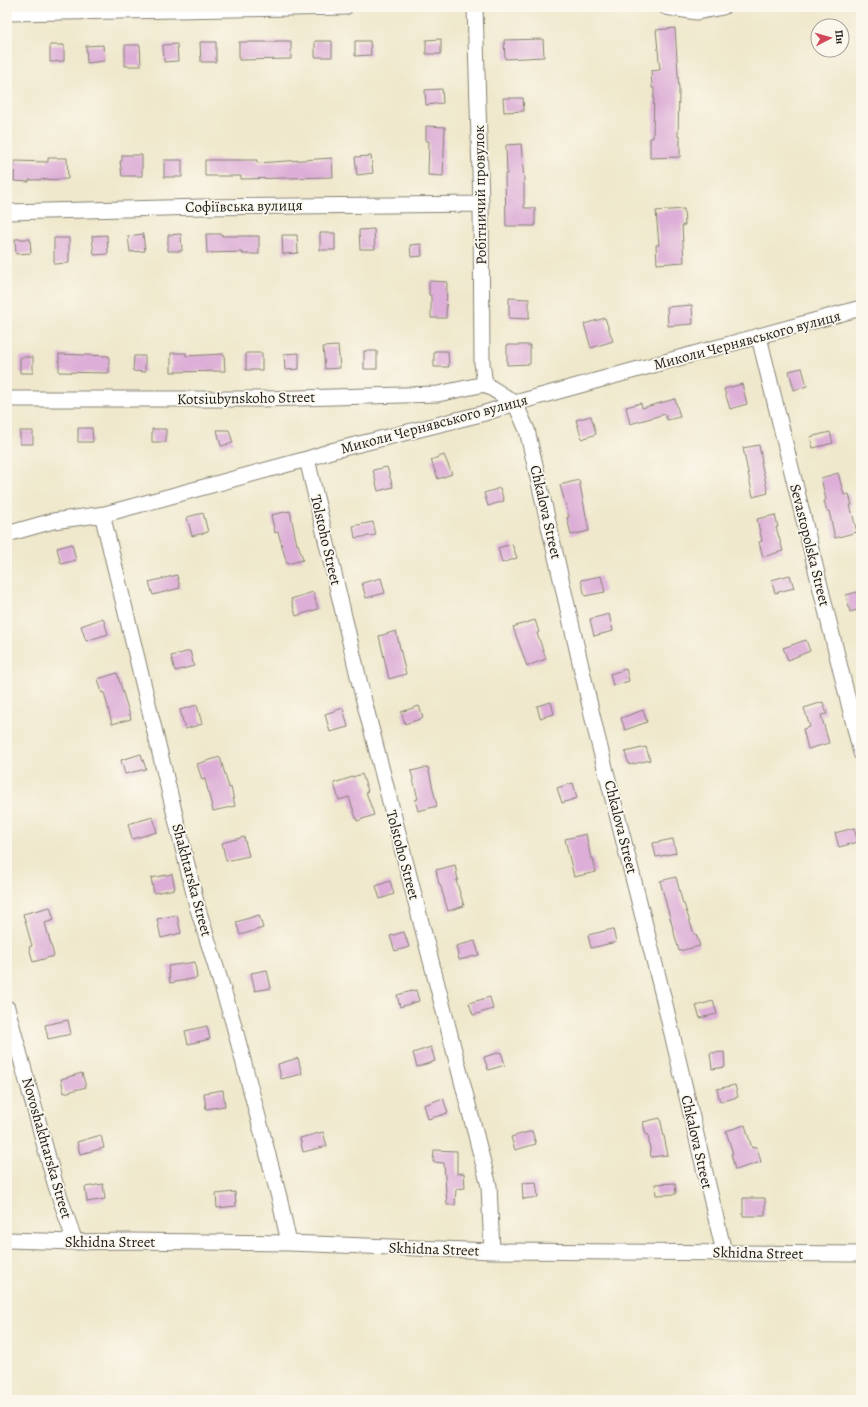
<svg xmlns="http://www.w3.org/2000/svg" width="868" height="1407" font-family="Alegreya,serif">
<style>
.building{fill:#ddaed7}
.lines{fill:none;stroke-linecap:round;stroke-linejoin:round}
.street-casing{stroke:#868274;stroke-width:17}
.street{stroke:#fff;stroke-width:15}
.labels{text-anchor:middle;stroke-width:3.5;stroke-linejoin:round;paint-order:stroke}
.street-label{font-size:15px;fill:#1c1c1c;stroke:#fbf7ec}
</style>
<rect width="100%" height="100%" fill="#fbf7ec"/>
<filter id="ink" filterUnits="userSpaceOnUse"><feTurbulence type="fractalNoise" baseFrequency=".025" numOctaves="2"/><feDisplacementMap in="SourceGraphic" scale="8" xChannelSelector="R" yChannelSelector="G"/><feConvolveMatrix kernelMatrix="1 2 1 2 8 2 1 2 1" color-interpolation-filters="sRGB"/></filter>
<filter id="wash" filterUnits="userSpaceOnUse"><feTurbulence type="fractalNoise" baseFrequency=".012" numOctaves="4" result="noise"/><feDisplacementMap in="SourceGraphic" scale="16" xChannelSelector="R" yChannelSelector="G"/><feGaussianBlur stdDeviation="0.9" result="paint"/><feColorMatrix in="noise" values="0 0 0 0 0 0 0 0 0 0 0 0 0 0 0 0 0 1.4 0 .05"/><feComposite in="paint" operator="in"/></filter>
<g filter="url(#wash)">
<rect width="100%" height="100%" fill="#efe8cc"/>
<g id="blocks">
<path class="building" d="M 675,28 L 679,90 L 678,137 L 680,137 L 680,157 L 650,158 L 650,138 L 653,138 L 654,88 L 652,88 L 651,71 L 660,70 L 656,30 Z
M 441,39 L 441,54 L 426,54 L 426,40 Z
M 543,39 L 544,57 L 505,59 L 504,40 Z
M 275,41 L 291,41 L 291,59 L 239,60 L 239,42 L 275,42 Z
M 315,41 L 332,41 L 332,57 L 315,57 Z
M 355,41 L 370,41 L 371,55 L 355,56 Z
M 200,42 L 216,42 L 216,62 L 201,62 Z
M 177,44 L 178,61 L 164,62 L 163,45 Z
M 50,45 L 64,45 L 64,61 L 50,62 Z
M 103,45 L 104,61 L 87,63 L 86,46 Z
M 125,45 L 140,45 L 141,66 L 125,66 Z
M 442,89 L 443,103 L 426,105 L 425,90 Z
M 503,98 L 523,98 L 524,111 L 504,112 Z
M 426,126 L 445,127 L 443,176 L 428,175 L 429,141 L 426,141 Z
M 521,144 L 524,179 L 524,208 L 535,208 L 535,226 L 506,226 L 505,174 L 507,174 L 506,145 Z
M 122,155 L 142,155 L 142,176 L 122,176 L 120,161 L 122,161 Z
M 371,156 L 373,173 L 357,175 L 355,157 Z
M 48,158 L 67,158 L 68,179 L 29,180 L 29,182 L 14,181 L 15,161 L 48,162 Z
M 332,158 L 333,177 L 241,179 L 241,176 L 205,176 L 205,160 L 257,160 L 257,163 Z
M 164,160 L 182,160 L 182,177 L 164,177 Z
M 684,209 L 685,225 L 682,225 L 684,262 L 657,264 L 656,245 L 659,245 L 656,211 Z
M 374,229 L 375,249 L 360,249 L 359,230 Z
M 320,233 L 335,233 L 335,250 L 320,250 Z
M 143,234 L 145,251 L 130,252 L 128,236 Z
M 181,234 L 182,251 L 168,251 L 168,235 Z
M 206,234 L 222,234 L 222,236 L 259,236 L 259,254 L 242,254 L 243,252 L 207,253 Z
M 107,235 L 108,254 L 94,255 L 92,236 Z
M 282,235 L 297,235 L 298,253 L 283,254 Z
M 54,238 L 69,238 L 69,263 L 54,264 Z
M 15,239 L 30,239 L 31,253 L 16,254 Z
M 421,244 L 422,256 L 411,257 L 410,245 Z
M 429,281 L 447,282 L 446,318 L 431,318 L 431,295 L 429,295 Z
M 509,298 L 529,299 L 529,319 L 509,318 Z
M 692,305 L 693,324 L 668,326 L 667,307 Z
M 605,318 L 613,341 L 591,348 L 584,324 Z
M 507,345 L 530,345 L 530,364 L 507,365 Z
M 338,346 L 340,368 L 325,369 L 323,347 Z
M 364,351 L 377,351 L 377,369 L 364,369 Z
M 434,351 L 448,351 L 449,367 L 434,367 Z
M 171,353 L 186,353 L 186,356 L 224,354 L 225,371 L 171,372 Z
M 246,353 L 262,353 L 262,370 L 246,370 Z
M 299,353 L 299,369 L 285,370 L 284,354 Z
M 59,354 L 109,356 L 109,373 L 59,372 Z
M 134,356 L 145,356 L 145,372 L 133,371 Z
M 20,357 L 33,357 L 33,373 L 20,373 Z
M 802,368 L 807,386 L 794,390 L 789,371 Z
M 742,384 L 747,404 L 730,409 L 724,389 Z
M 675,399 L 680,417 L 667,420 L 665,414 L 630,424 L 626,407 L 641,403 L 642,408 Z
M 591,416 L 596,434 L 582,439 L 576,420 Z
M 78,428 L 92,428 L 93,442 L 78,442 Z
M 152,429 L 166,429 L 166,442 L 152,442 Z
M 217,430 L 229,430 L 233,443 L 221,446 Z
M 20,431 L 33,431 L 33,444 L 20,444 Z
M 830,432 L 833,443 L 813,448 L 810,437 Z
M 759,445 L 762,462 L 761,462 L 768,493 L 753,497 L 743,448 Z
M 444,455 L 452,474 L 438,479 L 431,460 Z
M 387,467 L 393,487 L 378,491 L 373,470 Z
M 838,473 L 844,495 L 849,494 L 852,505 L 850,505 L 857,532 L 835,538 L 829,511 L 827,511 L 824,501 L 826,500 L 821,478 Z
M 579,480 L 589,531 L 571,535 L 567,517 L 569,517 L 560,485 Z
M 500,488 L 504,501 L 488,506 L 484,493 Z
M 290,511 L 297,545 L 298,544 L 303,560 L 287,564 L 278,532 L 275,533 L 271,515 Z
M 203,513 L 208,532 L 192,536 L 187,517 Z
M 775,515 L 778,527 L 776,527 L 783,551 L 763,557 L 759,542 L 762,541 L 757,519 Z
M 373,522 L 376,535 L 355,538 L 353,526 Z
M 72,544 L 76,560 L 61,564 L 57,548 Z
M 512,544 L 517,558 L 502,563 L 498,548 Z
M 177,575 L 180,588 L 153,595 L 149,582 Z
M 790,575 L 794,588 L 775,593 L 771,580 Z
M 601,576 L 605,592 L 585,596 L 581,580 Z
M 381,578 L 385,593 L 366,598 L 362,583 Z
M 861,591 L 861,609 L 850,612 L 846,595 Z
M 313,592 L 318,609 L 296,616 L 291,599 Z
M 609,614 L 613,631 L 594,636 L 590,619 Z
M 103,618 L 108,634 L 86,641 L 81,626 Z
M 535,620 L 539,632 L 537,633 L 546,659 L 527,666 L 513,627 Z
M 396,631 L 406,674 L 389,679 L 379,636 Z
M 806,640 L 810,651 L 788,660 L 783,648 Z
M 190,651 L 194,666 L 175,671 L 171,656 Z
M 626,669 L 629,681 L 613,686 L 610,674 Z
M 117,673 L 131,719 L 112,724 L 104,692 L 102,693 L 98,679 Z
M 551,702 L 554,714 L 540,718 L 537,706 Z
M 823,702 L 827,714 L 821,715 L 829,743 L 808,749 L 803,729 L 810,727 L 804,708 Z
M 197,705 L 202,724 L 185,729 L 180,710 Z
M 419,706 L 423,718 L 405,724 L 401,712 Z
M 343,708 L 348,727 L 330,732 L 325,714 Z
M 643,710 L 647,722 L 625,730 L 621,718 Z
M 646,747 L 650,760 L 629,765 L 625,752 Z
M 141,754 L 146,769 L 125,774 L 121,760 Z
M 220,757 L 229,788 L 231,787 L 235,806 L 213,811 L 205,779 L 202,780 L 197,764 Z
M 428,767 L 437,806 L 418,811 L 415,800 L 418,799 L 411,771 Z
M 362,774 L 368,791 L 366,792 L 374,815 L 357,821 L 349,797 L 339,800 L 334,783 Z
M 573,783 L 577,798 L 562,803 L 557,788 Z
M 153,817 L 157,832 L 132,839 L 128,824 Z
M 854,828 L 858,842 L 839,847 L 835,833 Z
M 586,834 L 591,859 L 593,858 L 596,872 L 574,877 L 565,839 Z
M 244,837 L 249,856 L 226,861 L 222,843 Z
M 673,839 L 676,853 L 656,857 L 653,843 Z
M 455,865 L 458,880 L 456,880 L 464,906 L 448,911 L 440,884 L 439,884 L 436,870 Z
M 172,874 L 175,889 L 154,893 L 151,878 Z
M 676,877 L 683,904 L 684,904 L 694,934 L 696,934 L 700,946 L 679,951 L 660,881 Z
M 390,881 L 394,894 L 380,899 L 376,886 Z
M 50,907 L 54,920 L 45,923 L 54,956 L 33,962 L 29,947 L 32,946 L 23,914 Z
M 177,915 L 181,933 L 161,938 L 157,919 Z
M 259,915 L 263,928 L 240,935 L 236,922 Z
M 613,929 L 616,942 L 591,948 L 588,935 Z
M 404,932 L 409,947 L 395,951 L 390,936 Z
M 475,941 L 479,955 L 459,960 L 456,946 Z
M 195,962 L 197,978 L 170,983 L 168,966 Z
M 267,970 L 271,988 L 255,991 L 251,973 Z
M 416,990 L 419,1001 L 400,1007 L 397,995 Z
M 490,997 L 493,1009 L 473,1015 L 469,1003 Z
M 713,1001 L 717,1014 L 700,1018 L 696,1006 Z
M 68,1020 L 71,1034 L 48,1039 L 45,1025 Z
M 207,1026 L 210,1039 L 188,1044 L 185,1031 Z
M 431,1047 L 435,1061 L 417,1067 L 413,1053 Z
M 501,1052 L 505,1065 L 488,1070 L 484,1057 Z
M 724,1052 L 725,1067 L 712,1069 L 710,1053 Z
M 298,1058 L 302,1074 L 281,1079 L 278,1064 Z
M 82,1073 L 86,1087 L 64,1093 L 61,1079 Z
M 735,1085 L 738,1097 L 720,1102 L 717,1089 Z
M 223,1090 L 225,1106 L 206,1109 L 204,1093 Z
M 443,1098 L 448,1113 L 428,1119 L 424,1105 Z
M 660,1118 L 668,1155 L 651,1157 L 648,1134 L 646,1135 L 643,1122 Z
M 745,1125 L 752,1148 L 757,1147 L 761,1162 L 735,1170 L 731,1154 L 733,1154 L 726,1131 Z
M 532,1131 L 536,1144 L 515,1150 L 511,1137 Z
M 323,1132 L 327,1146 L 303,1152 L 300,1138 Z
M 101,1135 L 104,1148 L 80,1154 L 77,1142 Z
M 434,1150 L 457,1151 L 457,1174 L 464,1173 L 465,1188 L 456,1189 L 455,1205 L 447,1205 L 444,1163 L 433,1162 Z
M 536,1182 L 538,1197 L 523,1199 L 522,1183 Z
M 675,1183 L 676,1194 L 656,1195 L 655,1184 Z
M 103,1184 L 105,1199 L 87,1202 L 85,1187 Z
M 235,1192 L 236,1206 L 217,1208 L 216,1194 Z
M 743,1198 L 765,1198 L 765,1216 L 743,1216 Z"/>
</g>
</g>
<g filter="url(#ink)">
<use href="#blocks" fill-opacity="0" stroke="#868274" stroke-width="1"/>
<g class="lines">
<defs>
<path id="street" d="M 475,7 L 481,204 L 482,363 L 485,384
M 666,7 L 697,12 L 723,7
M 7,13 L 345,7
M 7,212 L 203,207 L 481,204
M 759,337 L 861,753
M 485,384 L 515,403 L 527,430 L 596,732 L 663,996 L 724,1252
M 7,399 L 263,399 L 438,394 L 485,384
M 307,459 L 363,697 L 489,1186 L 492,1251
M 105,514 L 104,522 L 197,906 L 233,1022 L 279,1197 L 289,1243
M 7,534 L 53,521 L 105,514 L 307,459 L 331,451 L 485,413 L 515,403 L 861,308
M 7,1008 L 55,1183 L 75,1242
M 7,1240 L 75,1242 L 129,1241 L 289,1243 L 492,1251 L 861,1254"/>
</defs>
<use href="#street" class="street-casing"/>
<use href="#street" class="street"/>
</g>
</g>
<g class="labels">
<g class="street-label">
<text transform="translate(480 195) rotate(-91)" y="5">Робітничий провулок</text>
<text transform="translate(244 206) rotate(-1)" y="5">Софіївська вулиця</text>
<text transform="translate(747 340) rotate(-15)" y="5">Миколи Чернявського вулиця</text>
<text transform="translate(246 398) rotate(-1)" y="5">Kotsiubynskoho Street</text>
<text transform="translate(434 424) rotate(-15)" y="5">Миколи Чернявського вулиця</text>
<text transform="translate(546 512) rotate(77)" y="5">Chkalova Street</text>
<text transform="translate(326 540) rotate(77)" y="5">Tolstoho Street</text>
<text transform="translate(810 545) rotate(76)" y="5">Sevastopolska Street</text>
<text transform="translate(621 827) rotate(76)" y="5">Chkalova Street</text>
<text transform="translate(403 855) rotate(75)" y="5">Tolstoho Street</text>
<text transform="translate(192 880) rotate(75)" y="5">Shakhtarska Street</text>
<text transform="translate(697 1142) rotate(77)" y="5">Chkalova Street</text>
<text transform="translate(47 1148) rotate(74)" y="5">Novoshakhtarska Street</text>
<text x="110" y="1247">Skhidna Street</text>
<text transform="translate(434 1249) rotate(2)" y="5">Skhidna Street</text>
<text transform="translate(758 1253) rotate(1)" y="5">Skhidna Street</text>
</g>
</g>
<rect width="868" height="1407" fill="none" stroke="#fbf7ec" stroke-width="24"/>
<g transform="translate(830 38) rotate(84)"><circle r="19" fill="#fbf7ec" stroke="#a29f99"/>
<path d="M0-3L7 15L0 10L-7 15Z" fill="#d1495b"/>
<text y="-6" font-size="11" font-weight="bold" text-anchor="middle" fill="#1c1c1c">Пн</text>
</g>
</svg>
